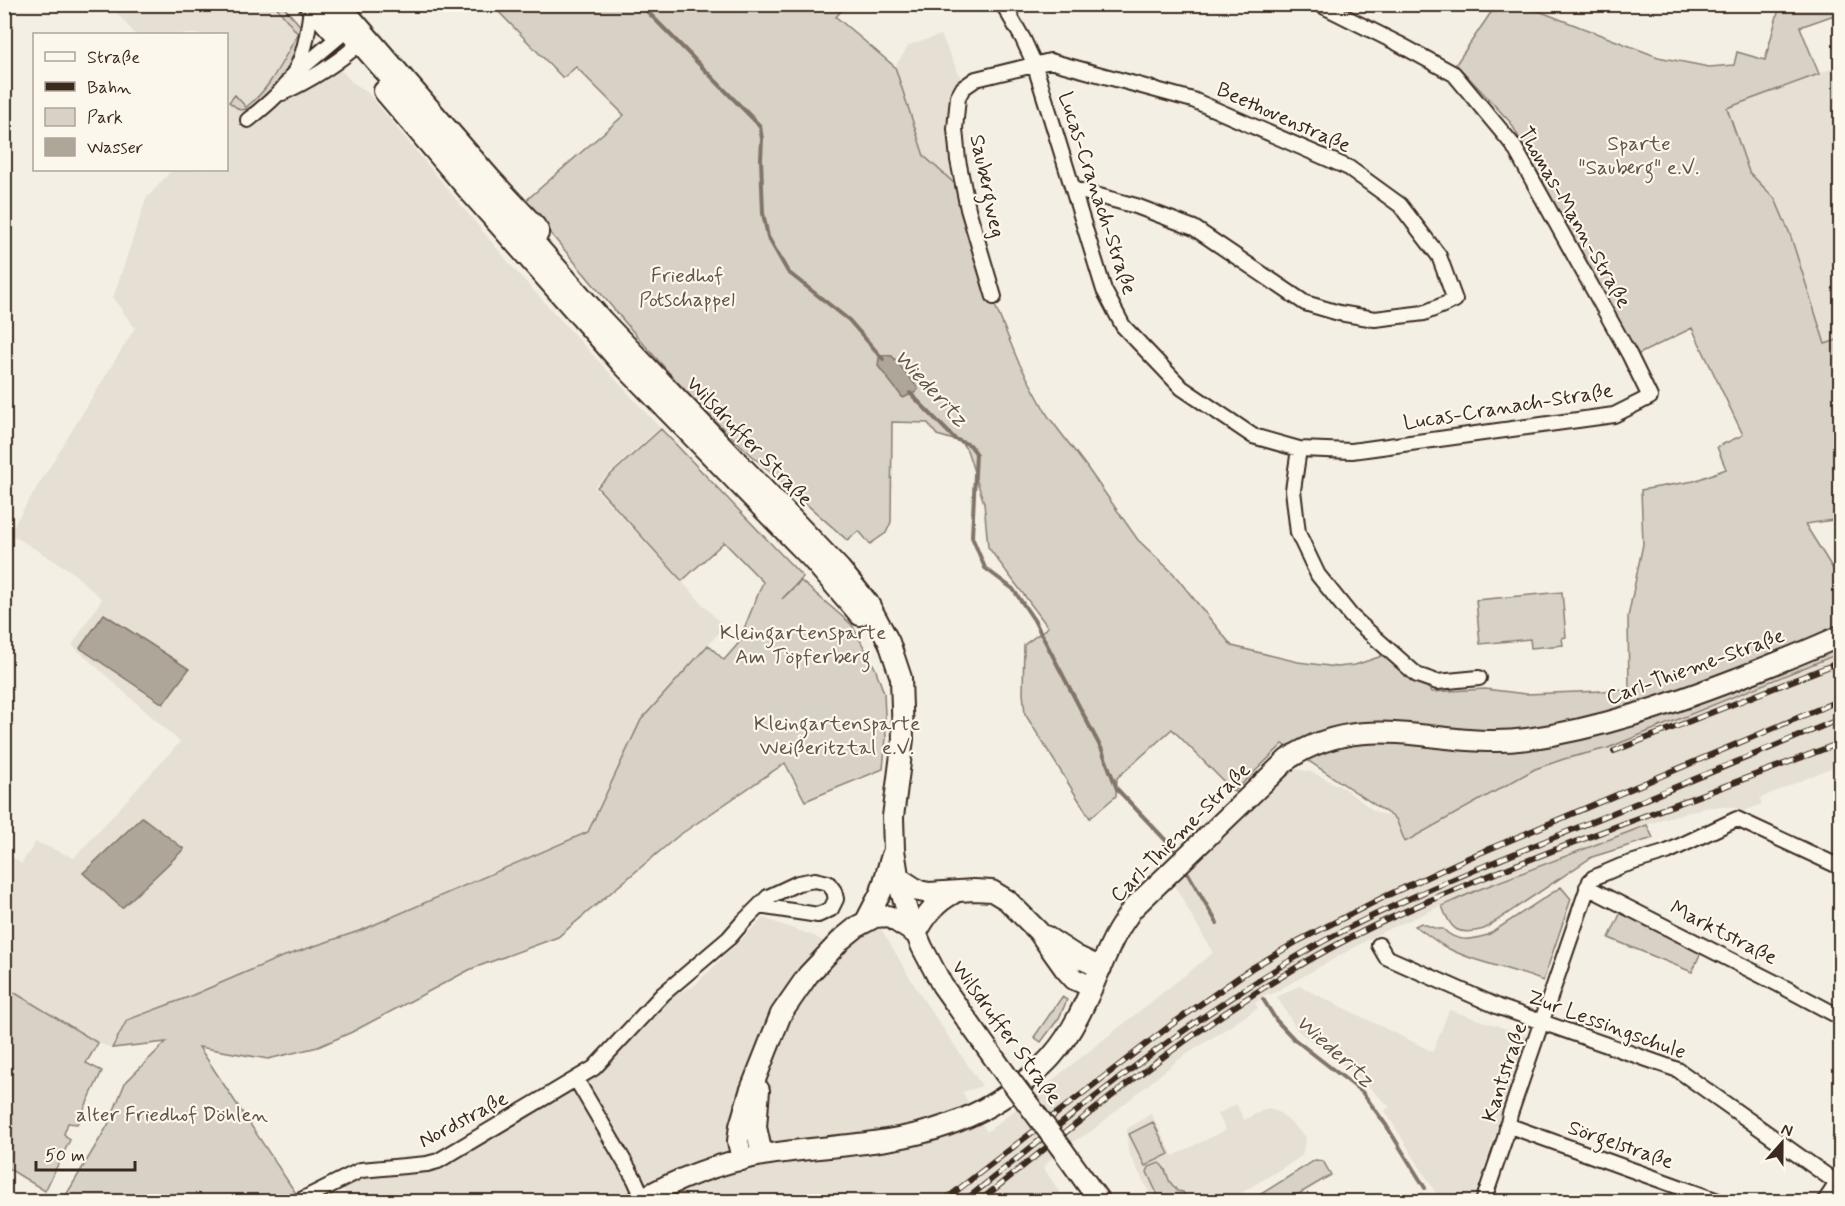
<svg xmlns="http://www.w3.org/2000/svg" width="1845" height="1206" font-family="Mynerve,sans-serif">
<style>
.built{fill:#e5dfd4}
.green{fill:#d8d1c6;stroke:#8a7e72;stroke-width:1.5}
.water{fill:#afa69a;stroke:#817468;stroke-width:1.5}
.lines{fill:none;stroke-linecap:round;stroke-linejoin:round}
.stream{stroke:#817468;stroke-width:4}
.street-casing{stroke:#3b2a1e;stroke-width:18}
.secondary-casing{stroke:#3b2a1e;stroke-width:24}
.street{stroke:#fbf7ec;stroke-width:14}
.secondary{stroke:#fbf7ec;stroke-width:20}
.rail-casing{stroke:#3b2a1e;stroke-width:6}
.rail{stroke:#fbf7ec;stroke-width:4;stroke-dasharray:11;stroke-linecap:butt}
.secondary-bridge-casing{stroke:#3b2a1e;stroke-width:24;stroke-linecap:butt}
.secondary-bridge{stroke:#fbf7ec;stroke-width:20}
.labels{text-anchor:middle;stroke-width:4.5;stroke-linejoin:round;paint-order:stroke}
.street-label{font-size:21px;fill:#3b2a1e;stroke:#fbf7ec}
.park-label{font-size:21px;fill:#625448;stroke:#fbf7ec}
.water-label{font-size:22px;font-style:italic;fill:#645549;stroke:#fbf7ec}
</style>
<rect width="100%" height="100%" fill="#f3efe4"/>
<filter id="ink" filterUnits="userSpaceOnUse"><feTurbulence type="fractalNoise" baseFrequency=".0167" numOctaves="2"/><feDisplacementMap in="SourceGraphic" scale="12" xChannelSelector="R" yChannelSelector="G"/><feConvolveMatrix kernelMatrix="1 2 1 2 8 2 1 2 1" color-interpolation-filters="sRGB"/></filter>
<g filter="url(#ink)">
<path class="built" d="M 110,5 L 282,5 L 330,59 L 353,83 L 367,92 L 514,269 L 660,428 L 594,487 L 724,627 L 641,720 L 588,832 L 362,930 L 279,958 L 186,998 L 127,1019 L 112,1048 L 98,1043 L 5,987 L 4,850 L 21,864 L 36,842 L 74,858 L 180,742 L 72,645 L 102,599 L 71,571 L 9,533 L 135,328 L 113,298 L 146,199 L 172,170 L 226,170 L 226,34 L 135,34 Z
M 941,35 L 961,79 L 954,98 L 953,155 L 955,184 L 924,156 L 895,67 L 909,45 Z
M 1833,68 L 1840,89 L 1840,339 L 1825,345 L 1790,234 L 1775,200 L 1749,172 L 1727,108 Z
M 1840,653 L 1840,764 L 1760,798 L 1762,804 L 1744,811 L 1732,807 L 1708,807 L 1665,818 L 1480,889 L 1378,934 L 1270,995 L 1268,993 L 1255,1003 L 1258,1008 L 1178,1060 L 1089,1133 L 1072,1142 L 1052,1158 L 1043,1167 L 1065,1201 L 352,1202 L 340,1185 L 362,1175 L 432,1168 L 598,1069 L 673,995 L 693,987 L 763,918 L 814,936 L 841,953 L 870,929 L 882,930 L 919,993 L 982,1086 L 962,1092 L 987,1132 L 1213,953 L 1173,883 L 1292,768 L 1314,773 L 1345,789 L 1374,811 L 1396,819 L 1405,841 L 1535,769 L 1564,759 L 1608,748 Z
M 1299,986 L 1433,1052 L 1449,1010 L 1528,1036 L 1473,1201 L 1441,1201 L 1385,1111 L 1390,1107 L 1356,1075 L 1298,1031 L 1277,997 Z
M 1236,1104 L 1244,1120 L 1268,1108 L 1280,1113 L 1306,1137 L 1302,1156 L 1228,1201 L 1154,1202 L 1128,1151 L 1127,1129 L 1151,1114 L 1173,1156 L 1226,1130 L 1218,1114 Z"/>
<path class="green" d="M 497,4 L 846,5 L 836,17 L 895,67 L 924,156 L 955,184 L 985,281 L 1018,361 L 1048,416 L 1086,466 L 1138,540 L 1173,573 L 1232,646 L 1298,662 L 1337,667 L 1355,665 L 1379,657 L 1390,651 L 1432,692 L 1485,689 L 1526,694 L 1629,690 L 1628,617 L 1643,544 L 1641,490 L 1694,481 L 1726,469 L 1717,447 L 1743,435 L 1692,328 L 1637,355 L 1511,123 L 1456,64 L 1496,5 L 1523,5 L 1658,57 L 1709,67 L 1734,65 L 1737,52 L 1765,60 L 1780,5 L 1840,5 L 1840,13 L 1800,27 L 1819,74 L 1727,108 L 1749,172 L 1775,199 L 1790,234 L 1825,344 L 1840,339 L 1840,519 L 1805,524 L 1840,580 L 1840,653 L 1608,748 L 1564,759 L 1535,769 L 1405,842 L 1396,819 L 1283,744 L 1234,792 L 1172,729 L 1117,778 L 1116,796 L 1090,818 L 1025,714 L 1023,693 L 1024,645 L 1048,627 L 988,547 L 984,503 L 967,450 L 961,442 L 937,435 L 928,423 L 892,422 L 891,522 L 886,533 L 870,544 L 859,531 L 847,540 C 798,496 747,454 701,407 C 648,352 600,292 551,234 L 543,222 L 522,204 L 624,115 L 576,67 L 563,78 L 494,7 Z
M 275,5 L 282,5 L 305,31 C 301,42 297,53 292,63 C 284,78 257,111 240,110 L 229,102 L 235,95 L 246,107 C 270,90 283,59 298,34 Z
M 661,429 L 803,577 L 782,599 L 801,581 L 852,625 L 875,668 L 884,693 L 886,738 L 883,769 L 805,801 L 785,763 L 678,836 L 558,937 L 471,969 L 352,1032 L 318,1047 L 268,1059 L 199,1047 L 297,1195 L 283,1202 L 62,1202 L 108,1125 L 125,1083 L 166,1042 L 112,1048 L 127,1020 L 186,998 L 279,958 L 362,930 L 588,832 L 641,720 L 708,645 L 724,660 L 745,636 L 739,641 L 763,582 L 724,542 L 682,581 L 597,487 Z
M 1562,592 L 1566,637 L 1562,638 L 1563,645 L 1531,648 L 1530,639 L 1480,644 L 1476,600 Z
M 1647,825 L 1653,838 L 1592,857 L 1484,929 C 1458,936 1451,931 1442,906 L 1480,889 Z
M 1561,887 L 1571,899 L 1543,981 C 1512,968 1470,962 1442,945 C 1433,939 1424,932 1415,926 L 1421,923 L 1437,929 L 1443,929 C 1457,943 1471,940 1488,935 Z
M 1621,912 L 1701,952 L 1692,972 L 1609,938 Z
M 5,987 L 98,1043 L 86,1063 L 102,1071 L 77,1124 L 68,1123 L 64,1134 L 70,1140 L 45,1191 L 6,1167 L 5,1168 Z
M 1062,997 L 1067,1000 L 1059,1018 L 1041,1042 L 1034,1037 Z
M 1153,1122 L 1169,1154 L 1145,1166 L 1129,1134 Z
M 1315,1160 L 1323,1161 L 1331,1175 L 1287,1201 L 1260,1201 L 1258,1196 Z
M 1159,1163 C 1166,1168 1166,1173 1169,1180 C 1170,1183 1175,1187 1177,1191 L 1183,1192 L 1186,1198 L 1183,1201 L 1173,1200 L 1164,1201 L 1160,1200 L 1147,1172 L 1149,1167 Z"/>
<path class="water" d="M 884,355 L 892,356 L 918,388 L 916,392 L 903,398 L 878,366 L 879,358 Z
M 104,614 L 189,669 L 163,704 L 80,648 Z
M 142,817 L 184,849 L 122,908 L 83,873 Z"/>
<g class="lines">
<path class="stream" d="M 640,4 L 760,126 L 762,139 L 761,159 L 763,213 L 768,237 L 788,272 L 849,320 L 883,359
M 910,393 L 955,439 L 970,445 L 976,453 L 972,537 L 985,568 L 1013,589 L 1034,620 L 1102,750 L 1117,789 L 1175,850
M 1186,870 L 1217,923
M 1263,999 L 1276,1020 L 1294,1039 L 1362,1092 L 1386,1125 L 1425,1188"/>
<defs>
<path id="street" d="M 343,4 L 493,177 L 537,224 L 541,230 L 541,234 L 528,246
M 1003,4 L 1023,39 L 1034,63 L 1104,290 L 1123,326 L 1182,388 L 1253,436 L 1299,449 L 1352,451 L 1614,415 L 1650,397 L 1629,354 L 1513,145 L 1454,74 L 1399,44 L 1319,4
M 297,72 L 348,29
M 282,93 C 311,80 336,64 360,43
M 248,120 C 295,83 304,67 311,8
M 994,297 L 968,209 L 958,160 L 955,129 L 958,97 L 963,88 L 976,79 L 1050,61 L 1193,100 L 1349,168 L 1400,205 L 1439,256 L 1455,300 L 1424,313 L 1375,319 L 1339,313 L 1305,303 L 1194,228 L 1136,206 L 1073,189
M 1299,449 L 1293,490 L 1298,533 L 1318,575 L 1351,616 L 1417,675 L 1437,682 L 1479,678
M 1587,887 L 1776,983 L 1840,1017
M 1379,945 L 1386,957 L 1499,1007 L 1678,1070 L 1840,1185
M 576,1079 L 635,1180 L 643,1198
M 1507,1125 L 1721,1202
M 297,1202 L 361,1170 L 427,1164 L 438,1161 L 594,1068 L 663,994 L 729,938 L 742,923 L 768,897 L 798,883 L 815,880 L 828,883 L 834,891 L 836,899 L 831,909 L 818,915 L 759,906
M 1483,1202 L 1505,1138 L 1510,1114 L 1590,881 L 1593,878 L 1621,866 L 1667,852 L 1737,819 L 1840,867"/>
<path id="secondary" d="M 309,4 L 332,30
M 326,4 L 602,320 L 840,569 L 868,603 L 889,642 L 901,678 L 903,739 L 893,817 L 894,850 L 900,888 L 908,914 L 922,947 L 942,985 L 1004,1072
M 384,91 L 470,192 L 622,364 L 812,559 L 860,615
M 899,878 L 919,891 L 929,893 L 974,890 L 992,891 L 1007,900 L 1038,931 L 1065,969 L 1074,979 L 1092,987
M 866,921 L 881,892 L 892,855
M 916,934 C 926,915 935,903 954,893
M 1045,936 L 1076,956 L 1101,968
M 759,1090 L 756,1127 L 762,1155
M 1062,1149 L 1100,1202
M 742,1160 L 738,1141 L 740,1126 L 750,1092 L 781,1014 L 808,975 L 842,939 L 858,926 L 875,917 L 888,916 L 916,934
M 636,1202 C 676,1179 718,1163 763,1155 C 852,1141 933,1148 1011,1092 C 1025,1081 1040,1070 1052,1056 C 1081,1023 1094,979 1113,940 C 1118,929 1126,919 1132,909 L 1288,759 C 1368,706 1441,751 1527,739 C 1599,729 1668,705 1736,679 C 1771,665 1806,652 1840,636
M 1828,1202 L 1840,1184"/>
</defs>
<use href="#street" class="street-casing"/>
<use href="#secondary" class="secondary-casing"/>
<use href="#street" class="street"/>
<use href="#secondary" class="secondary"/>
<defs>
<path id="rail" d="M 1614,751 L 1840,662
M 942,1202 L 1171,1025 L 1252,968 L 1298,941 L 1386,896 L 1468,858 L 1840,700
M 963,1202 C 1079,1109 1195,1013 1324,941 C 1397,901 1474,870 1550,839 C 1647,798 1744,758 1840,719
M 978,1202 C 1090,1113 1202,1019 1327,950 C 1395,913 1467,884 1539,856 C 1639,817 1740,781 1840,743"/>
</defs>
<use href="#rail" class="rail-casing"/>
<use href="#rail" class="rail"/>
<defs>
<path id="secondary-bridge" d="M 1004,1072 L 1062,1149"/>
</defs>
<use href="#secondary-bridge" class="secondary-bridge-casing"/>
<use href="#secondary-bridge" class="secondary-bridge"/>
</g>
</g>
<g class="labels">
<g class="street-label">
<text transform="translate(1284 117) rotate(24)" y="7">Beethovenstraße</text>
<text transform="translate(988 186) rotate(78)" y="7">Saubergweg</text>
<text transform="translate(1098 193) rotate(72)" y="7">Lucas-Cranach-Straße</text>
<text transform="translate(1575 217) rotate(60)" y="7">Thomas-Mann-Straße</text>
<text transform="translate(1508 406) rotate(-9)" y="7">Lucas-Cranach-Straße</text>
<text transform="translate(750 441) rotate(46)" y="7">Wilsdruffer Straße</text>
<text transform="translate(1695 666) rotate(-20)" y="7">Carl-Thieme-Straße</text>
<text transform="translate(1180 832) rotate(-45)" y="7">Carl-Thieme-Straße</text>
<text transform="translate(1724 932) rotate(27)" y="7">Marktstraße</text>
<text transform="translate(1607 1024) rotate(20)" y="7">Zur Lessingschule</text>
<text transform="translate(1007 1032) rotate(54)" y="7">Wilsdruffer Straße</text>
<text transform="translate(1504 1072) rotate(-72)" y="7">Kantstraße</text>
<text transform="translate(463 1119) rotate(-28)" y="7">Nordstraße</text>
<text transform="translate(1621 1144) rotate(19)" y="7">Sörgelstraße</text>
</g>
<g class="park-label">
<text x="1639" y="150">Sparte<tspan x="1639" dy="24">"Sauberg" e.V.</tspan></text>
<text x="687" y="282">Friedhof<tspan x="687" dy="24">Potschappel</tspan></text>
<text x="803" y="639">Kleingartensparte<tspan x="803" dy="24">Am Töpferberg</tspan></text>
<text x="837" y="730">Kleingartensparte<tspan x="837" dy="24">Weißeritztal e.V.</tspan></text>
<text x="172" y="1121">alter Friedhof Döhlen</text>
</g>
<g class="water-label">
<text transform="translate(932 387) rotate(47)" y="8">Wiederitz</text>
<text transform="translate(1336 1050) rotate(42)" y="8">Wiederitz</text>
</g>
</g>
<rect width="1845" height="1206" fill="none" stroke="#fbf7ec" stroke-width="24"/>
<rect x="12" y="12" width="1821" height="1182" fill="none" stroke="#3b2a1e" stroke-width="2" filter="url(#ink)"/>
<rect x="33" y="33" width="195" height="138" fill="#fbf7ec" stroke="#aea59a" stroke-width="1.5"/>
<rect x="45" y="52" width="30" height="9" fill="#fbf7ec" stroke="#aea59a" stroke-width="1.5"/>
<text x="87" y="63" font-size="18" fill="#3b2a1e">Straße</text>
<rect x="45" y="82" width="30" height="9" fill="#3b2a1e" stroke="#aea59a" stroke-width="1.5"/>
<text x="87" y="93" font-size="18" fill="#3b2a1e">Bahn</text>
<rect x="45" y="108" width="30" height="18" fill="#d8d1c6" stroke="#aea59a" stroke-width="1.5"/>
<text x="87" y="123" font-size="18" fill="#3b2a1e">Park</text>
<rect x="45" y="138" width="30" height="18" fill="#afa69a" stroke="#aea59a" stroke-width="1.5"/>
<text x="87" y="153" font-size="18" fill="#3b2a1e">Wasser</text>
<g transform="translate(1782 1143) rotate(21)" stroke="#fbf7ec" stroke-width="4.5" paint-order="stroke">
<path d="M0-4.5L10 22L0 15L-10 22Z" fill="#3b2a1e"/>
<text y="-9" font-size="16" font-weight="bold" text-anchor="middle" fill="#3b2a1e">N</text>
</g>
<path d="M36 1161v9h99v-9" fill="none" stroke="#3b2a1e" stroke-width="3"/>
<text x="45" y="1161" font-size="18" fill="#3b2a1e" stroke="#fbf7ec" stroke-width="4.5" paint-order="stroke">50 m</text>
</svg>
